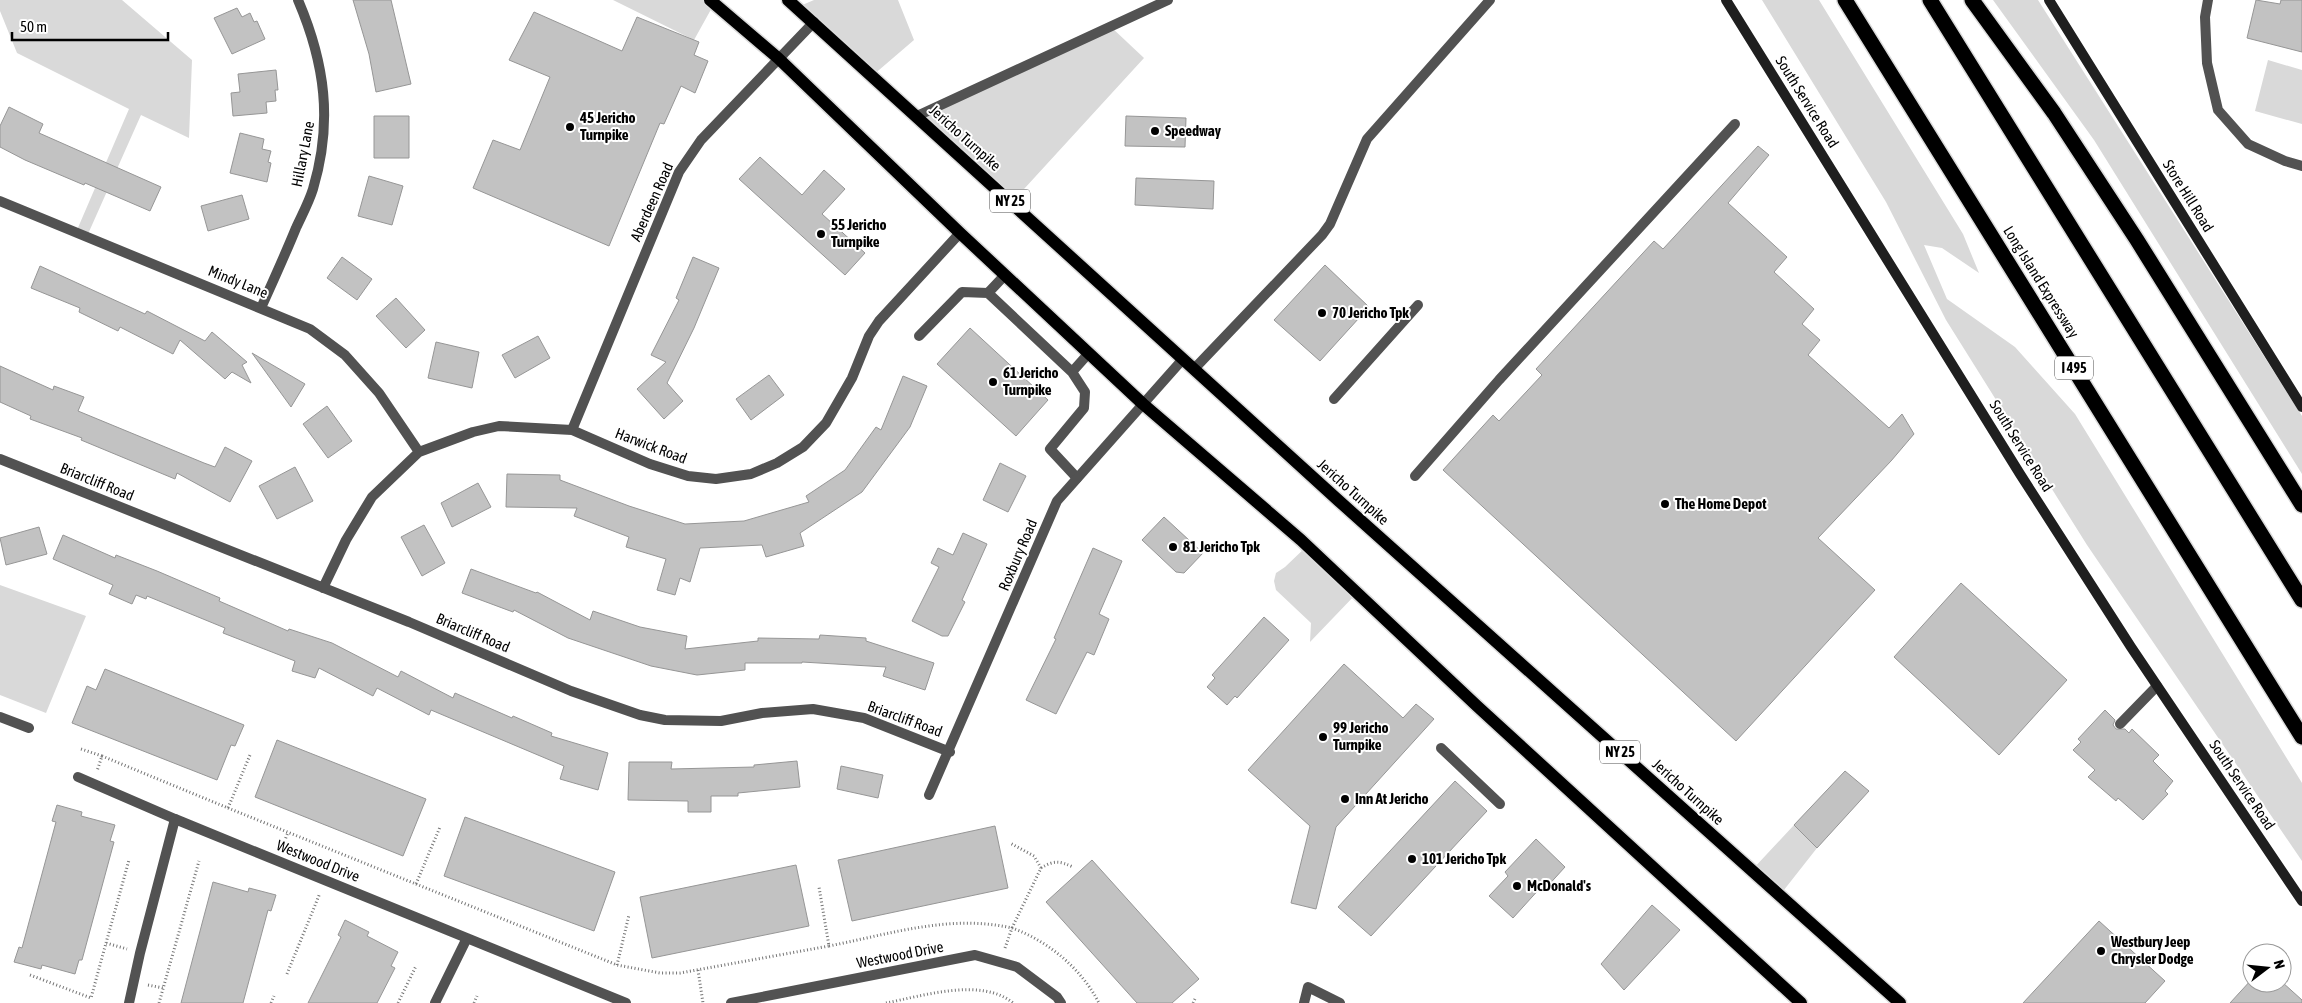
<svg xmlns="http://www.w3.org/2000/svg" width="2302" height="1003" font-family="'Asap Condensed',sans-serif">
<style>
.green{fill:#d9d9d9}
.building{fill:#c2c2c2;stroke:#969696}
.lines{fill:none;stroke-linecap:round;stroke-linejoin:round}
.primary-casing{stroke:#dbdbdb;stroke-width:15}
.highway-casing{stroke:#dbdbdb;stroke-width:18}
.path{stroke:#747474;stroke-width:3;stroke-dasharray:1 2.5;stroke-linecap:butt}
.lane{stroke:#525252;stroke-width:10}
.street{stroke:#525252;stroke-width:10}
.secondary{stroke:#1f1f1f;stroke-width:10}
.primary{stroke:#000;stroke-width:12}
.highway{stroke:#000;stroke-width:15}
.poi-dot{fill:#000;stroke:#fff;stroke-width:2}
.labels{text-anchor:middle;stroke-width:4;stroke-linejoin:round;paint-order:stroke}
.shield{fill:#fff;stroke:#4c4c4c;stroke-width:1}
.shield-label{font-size:14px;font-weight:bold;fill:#000}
.street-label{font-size:15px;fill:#000;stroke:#fff}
.poi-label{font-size:15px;font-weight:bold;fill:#000;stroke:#fff;text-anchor:start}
</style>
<rect width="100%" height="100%" fill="#fff"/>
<path class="green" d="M 0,0 L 122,0 L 192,60 L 189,138 L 141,115 L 88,234 L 77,230 L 129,109 L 17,53 L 0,11 Z
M 613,0 L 710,0 L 714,4 L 694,40 Z
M 814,0 L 898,0 L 914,40 L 872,76 L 800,6 Z
M 1762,0 L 1819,0 L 1963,234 L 1979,273 L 1942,248 L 1924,245 L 1947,299 L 2015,347 L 2075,414 L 2302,783 L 2302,861 L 2087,545 L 1946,320 L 1886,202 Z
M 1993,0 L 2038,0 L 2302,416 L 2302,474 L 2094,140 Z
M 1110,26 L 1144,58 L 1012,202 L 917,116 Z
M 2268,60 L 2302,70 L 2302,124 L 2255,111 Z
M 1307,546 L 1357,593 L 1310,642 L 1311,623 L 1276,590 L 1274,581 L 1276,573 L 1285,567 Z
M 0,585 L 86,616 L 46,713 L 0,695 Z
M 1794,825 L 1817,848 L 1780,895 L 1752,870 Z"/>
<path class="building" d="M 353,0 L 391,0 L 411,84 L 376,92 L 369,54 Z
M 2256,0 L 2280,4 L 2281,0 L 2302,0 L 2302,52 L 2247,38 Z
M 237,8 L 242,17 L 250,13 L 254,22 L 257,21 L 265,39 L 232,54 L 214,18 Z
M 534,12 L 622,51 L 637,17 L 699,42 L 694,55 L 708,61 L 695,93 L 681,86 L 664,124 L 660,123 L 609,246 L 473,188 L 493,140 L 520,150 L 550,77 L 509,60 Z
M 276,70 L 278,90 L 275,90 L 276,101 L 266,102 L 267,113 L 233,116 L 231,93 L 240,92 L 238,74 Z
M 9,107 L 43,124 L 39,133 L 161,187 L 150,211 L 85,183 L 84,185 L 25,160 L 0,147 L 0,126 Z
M 374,116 L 409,116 L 409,158 L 374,158 Z
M 1126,116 L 1186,118 L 1185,147 L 1125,146 Z
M 240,133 L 264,139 L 262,149 L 271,151 L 268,162 L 271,163 L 267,182 L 230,173 Z
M 1758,146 L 1769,155 L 1728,203 L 1787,257 L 1774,272 L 1814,309 L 1802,324 L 1820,340 L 1808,355 L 1889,428 L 1902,414 L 1914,434 L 1891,461 L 1818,538 L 1875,590 L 1736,741 L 1443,470 L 1493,415 L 1499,421 L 1542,375 L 1536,369 L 1654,241 L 1663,249 Z
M 760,157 L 802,195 L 824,170 L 845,189 L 822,214 L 865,253 L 845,275 L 739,179 Z
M 369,176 L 403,186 L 392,225 L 358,216 Z
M 1136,178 L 1214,181 L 1213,209 L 1135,205 Z
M 242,195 L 249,219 L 208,231 L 201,206 Z
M 342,257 L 372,279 L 357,300 L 327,278 Z
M 693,257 L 719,268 L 694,328 L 667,383 L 683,401 L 664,419 L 637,389 L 666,362 L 651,355 L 679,300 L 676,298 Z
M 1325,265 L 1369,307 L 1320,361 L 1274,320 Z
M 40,266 L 145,314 L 147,311 L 205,341 L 212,332 L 247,362 L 242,365 L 251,383 L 232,372 L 225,379 L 180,340 L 173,354 L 120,327 L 118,331 L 79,312 L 80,308 L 31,288 Z
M 396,298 L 425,330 L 406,348 L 376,316 Z
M 970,328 L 1048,400 L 1016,436 L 937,364 Z
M 538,336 L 550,358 L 515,378 L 502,355 Z
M 436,342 L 479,352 L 472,388 L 428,378 Z
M 252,353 L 305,384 L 291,407 Z
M 0,366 L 53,390 L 54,386 L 84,397 L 78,411 L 204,463 L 215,467 L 225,447 L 252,461 L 230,502 L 177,473 L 175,479 L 81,440 L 82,438 L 30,419 L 31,416 L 0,402 Z
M 769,375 L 784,395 L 751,420 L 736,399 Z
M 903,376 L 927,386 L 910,427 L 862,492 L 800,533 L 804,546 L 766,557 L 762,545 L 700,548 L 690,582 L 680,578 L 675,595 L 657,590 L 666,559 L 626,547 L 629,537 L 574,516 L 577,508 L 506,507 L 507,474 L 560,475 L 560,480 L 629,506 L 685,524 L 744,521 L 809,502 L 806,496 L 845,470 L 876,427 L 881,430 Z
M 327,406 L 352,441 L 328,458 L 303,424 Z
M 1000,463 L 1026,476 L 1008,512 L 983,500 Z
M 295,467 L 313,501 L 277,519 L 259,486 Z
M 478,483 L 491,507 L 452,527 L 441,503 Z
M 1164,517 L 1203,553 L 1184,573 L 1176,572 L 1142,540 Z
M 424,525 L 445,563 L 422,576 L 401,537 Z
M 39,527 L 47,554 L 6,565 L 0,538 Z
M 963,533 L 987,544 L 962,600 L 965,602 L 948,636 L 942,636 L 912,621 L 939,567 L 931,563 L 938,548 L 953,555 Z
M 63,535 L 115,558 L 116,555 L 157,571 L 220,598 L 219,601 L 288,631 L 289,629 L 332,643 L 398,677 L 401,671 L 453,698 L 455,693 L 512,718 L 513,716 L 552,733 L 551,736 L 608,753 L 598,790 L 560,779 L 564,766 L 431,710 L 429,715 L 377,688 L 373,696 L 319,668 L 315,678 L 292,671 L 295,661 L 223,633 L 225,628 L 147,596 L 146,599 L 136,595 L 132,604 L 109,594 L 113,585 L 53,559 Z
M 1093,548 L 1122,561 L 1099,614 L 1109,619 L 1094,655 L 1087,652 L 1056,714 L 1026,700 L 1056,639 L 1054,638 Z
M 471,569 L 536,593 L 537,592 L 590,620 L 593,611 L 640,627 L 687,636 L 685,649 L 758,641 L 758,638 L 819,639 L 820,635 L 866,638 L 866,641 L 934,663 L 925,690 L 883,676 L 886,667 L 802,662 L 802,663 L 745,663 L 745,670 L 697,675 L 651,666 L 568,638 L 514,610 L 513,612 L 462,593 Z
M 1961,583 L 2067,680 L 1999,755 L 1894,657 Z
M 1264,617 L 1289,640 L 1237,698 L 1235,696 L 1227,705 L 1207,687 L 1215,678 L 1212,675 Z
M 1344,664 L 1403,718 L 1416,704 L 1434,719 L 1336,827 L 1316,909 L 1291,903 L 1310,826 L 1248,770 Z
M 105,669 L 244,725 L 235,746 L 231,745 L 217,780 L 72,723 L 87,686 L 96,690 Z
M 2105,710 L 2115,720 L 2113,725 L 2116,729 L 2125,729 L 2129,733 L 2132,729 L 2159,755 L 2153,761 L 2173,781 L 2165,791 L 2168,794 L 2143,820 L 2118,798 L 2116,801 L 2088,777 L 2095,770 L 2073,750 L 2081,742 L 2078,739 Z
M 277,740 L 426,799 L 403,856 L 255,797 Z
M 797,761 L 800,787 L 738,793 L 738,796 L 711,796 L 711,812 L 688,812 L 688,801 L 628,800 L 629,762 L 672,762 L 671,769 L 754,767 L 754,765 Z
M 841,766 L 883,775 L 878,798 L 837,789 Z
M 1845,771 L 1869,791 L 1817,848 L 1794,825 Z
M 1455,781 L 1487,811 L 1371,936 L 1338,907 Z
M 57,805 L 82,812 L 81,816 L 115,825 L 110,841 L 114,842 L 82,960 L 79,960 L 75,974 L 42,965 L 41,969 L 14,962 L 19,947 L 22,948 L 56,822 L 52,821 Z
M 465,817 L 615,872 L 594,931 L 444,876 Z
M 995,826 L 1008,888 L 852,921 L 838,860 Z
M 1536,839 L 1565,867 L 1545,889 L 1542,886 L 1513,918 L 1489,896 L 1508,876 L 1505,872 Z
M 1092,860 L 1199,979 L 1172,1003 L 1137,1003 L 1046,902 Z
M 796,865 L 809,926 L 652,958 L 640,897 Z
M 213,882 L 248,892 L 249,888 L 276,895 L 271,911 L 268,910 L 243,1003 L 181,1003 Z
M 1652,905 L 1680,930 L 1624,990 L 1601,964 Z
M 345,920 L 369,932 L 367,936 L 398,952 L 391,966 L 395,968 L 377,1003 L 308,1003 L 341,937 L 338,935 Z
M 2099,921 L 2165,981 L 2145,1003 L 2023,1003 Z
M 2252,979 L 2252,983 L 2282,982 L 2302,1000 L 2302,1003 L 2230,1003 Z"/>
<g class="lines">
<defs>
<path id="primary" d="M 710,0 L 778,58 L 960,233 L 1143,404 L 1301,540 L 1477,706 L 1801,1003
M 788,0 L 1339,501 L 1900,1003"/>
<path id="highway" d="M 1845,0 L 2302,737
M 1930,0 L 2302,600
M 1972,0 L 2054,113 L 2137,240 L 2302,505"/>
</defs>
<use href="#primary" class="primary-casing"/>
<use href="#highway" class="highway-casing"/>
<path class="path" d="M 81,749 L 102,756 L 97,771
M 102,756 L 228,808 L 250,755
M 228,808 L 416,884 L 440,827
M 282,848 L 288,832
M 1041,868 C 1054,860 1060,861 1073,867
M 416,884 L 617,965 L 660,973 L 680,973 L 829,946 L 819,887
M 106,943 L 129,860
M 829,946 C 890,934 950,914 1012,928 L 1041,868 L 1034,856 L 1010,843
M 1005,948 L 1012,928 C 1048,941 1081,968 1099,1003
M 617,965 L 629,915
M 698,970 L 703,1003
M 287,974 L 320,893
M 30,975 L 91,998 L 106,943 L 127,949
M 148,985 L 163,988
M 159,1003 L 199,861
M 271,1003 L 274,996
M 398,1003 L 416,966
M 474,1003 L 477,996
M 886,1003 C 922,996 982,977 1013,1003
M 1193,1003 L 1195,999"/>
<path class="lane" d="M 917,116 L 1168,0
M 988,293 L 1005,275
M 919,336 L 962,292 L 988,293 L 1072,372 L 1085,392 L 1084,408 L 1050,449 L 1077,478
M 1194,369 L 1322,235 L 1330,224 L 1367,139 L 1490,0
M 1072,372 L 1088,354
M 1334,399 L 1418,305
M 1415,476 L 1499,380 L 1735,124
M 2120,724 L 2157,686
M 1441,748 L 1500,804
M 78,777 L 175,819
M 1304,1003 L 1308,987 L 1340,1003"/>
<path class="street" d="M 2208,0 L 2205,17 L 2207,63 L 2218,110 L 2248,144 L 2285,161 L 2302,166
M 0,201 L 310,329 L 345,355 L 379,393 L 419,452
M 261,308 C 273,281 285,255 296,228 C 302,215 309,202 313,189 C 333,122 325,63 298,0
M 572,430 L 679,172 L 701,140 L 814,22
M 0,459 L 409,622 L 571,691 L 640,715 L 665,720 L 721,721 L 762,713 L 813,709 L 864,718 L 950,752
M 323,588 L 346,540 L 372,497 L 419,452 L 473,432 L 499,426 L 572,430 L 650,464 L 688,476 L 716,479 L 751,474 L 777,463 L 803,447 L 826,423 L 852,378 L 869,336 L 879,321 L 960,233
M 0,717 L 29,728
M 929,795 L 1057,501 L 1183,359
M 129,1003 L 140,953 L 175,819 L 626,1003
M 435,1003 L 467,938
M 731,1003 L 975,955 L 1017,967 L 1057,997 L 1061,1003"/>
<path class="secondary" d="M 1726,0 L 2020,474 L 2131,647 L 2302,901
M 2049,0 L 2302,407"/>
<use href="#primary" class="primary"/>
<use href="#highway" class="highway"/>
</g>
<g class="poi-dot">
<circle cx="570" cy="127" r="5"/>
<circle cx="1155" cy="131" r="5"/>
<circle cx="821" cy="234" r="5"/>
<circle cx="1322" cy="313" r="5"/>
<circle cx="993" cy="382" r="5"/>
<circle cx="1665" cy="504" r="5"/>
<circle cx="1173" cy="547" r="5"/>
<circle cx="1323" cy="737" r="5"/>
<circle cx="1345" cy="799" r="5"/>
<circle cx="1412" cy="859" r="5"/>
<circle cx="1517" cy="886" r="5"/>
<circle cx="2101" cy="951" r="5"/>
</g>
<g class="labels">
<g class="shield">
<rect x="990" y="189.5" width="40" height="23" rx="4"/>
<rect x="2055" y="356.5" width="38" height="23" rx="4"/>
<rect x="1600" y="740.5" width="40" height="23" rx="4"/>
</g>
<g class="shield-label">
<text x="1010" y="206">NY 25</text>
<text x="2074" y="373">I 495</text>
<text x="1620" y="757">NY 25</text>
</g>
<g class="street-label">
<text transform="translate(1807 102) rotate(58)" y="5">South Service Road</text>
<text transform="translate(965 138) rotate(42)" y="5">Jericho Turnpike</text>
<text transform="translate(303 154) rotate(-79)" y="5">Hillary Lane</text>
<text transform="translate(2188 196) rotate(58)" y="5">Store Hill Road</text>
<text transform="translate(652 202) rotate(-66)" y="5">Aberdeen Road</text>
<text transform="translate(238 282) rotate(22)" y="5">Mindy Lane</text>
<text transform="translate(2041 282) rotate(58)" y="5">Long Island Expressway</text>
<text transform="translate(651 446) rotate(21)" y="5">Harwick Road</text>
<text transform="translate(2021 446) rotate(58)" y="5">South Service Road</text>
<text transform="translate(97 482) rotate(22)" y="5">Briarcliff Road</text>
<text transform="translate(1353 492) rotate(42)" y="5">Jericho Turnpike</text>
<text transform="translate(1018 555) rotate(-67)" y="5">Roxbury Road</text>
<text transform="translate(473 633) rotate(23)" y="5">Briarcliff Road</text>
<text transform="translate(905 719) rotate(20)" y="5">Briarcliff Road</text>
<text transform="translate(2242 785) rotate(56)" y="5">South Service Road</text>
<text transform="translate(1688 792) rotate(42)" y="5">Jericho Turnpike</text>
<text transform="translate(318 861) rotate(22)" y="5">Westwood Drive</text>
<text transform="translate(900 955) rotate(-11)" y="5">Westwood Drive</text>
</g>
<g class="poi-label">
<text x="580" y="123">45 Jericho<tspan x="580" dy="17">Turnpike</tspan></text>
<text x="1165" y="136">Speedway</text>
<text x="831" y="230">55 Jericho<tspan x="831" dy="17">Turnpike</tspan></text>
<text x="1332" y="318">70 Jericho Tpk</text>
<text x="1003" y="378">61 Jericho<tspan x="1003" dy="17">Turnpike</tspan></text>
<text x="1675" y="509">The Home Depot</text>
<text x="1183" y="552">81 Jericho Tpk</text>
<text x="1333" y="733">99 Jericho<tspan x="1333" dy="17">Turnpike</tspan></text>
<text x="1355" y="804">Inn At Jericho</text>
<text x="1422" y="864">101 Jericho Tpk</text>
<text x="1527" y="891">McDonald's</text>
<text x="2111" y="947">Westbury Jeep<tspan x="2111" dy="17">Chrysler Dodge</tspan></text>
</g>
</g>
<g transform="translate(2267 968) rotate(74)"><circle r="24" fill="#ffffff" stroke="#999999"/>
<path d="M0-4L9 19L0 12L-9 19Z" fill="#000000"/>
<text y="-8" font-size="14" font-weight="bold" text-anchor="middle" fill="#000000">N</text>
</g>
<path d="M12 32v8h156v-8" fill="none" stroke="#000000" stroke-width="2.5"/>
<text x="20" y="32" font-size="15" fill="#000000" stroke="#ffffff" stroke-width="4" paint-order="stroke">50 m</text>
</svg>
